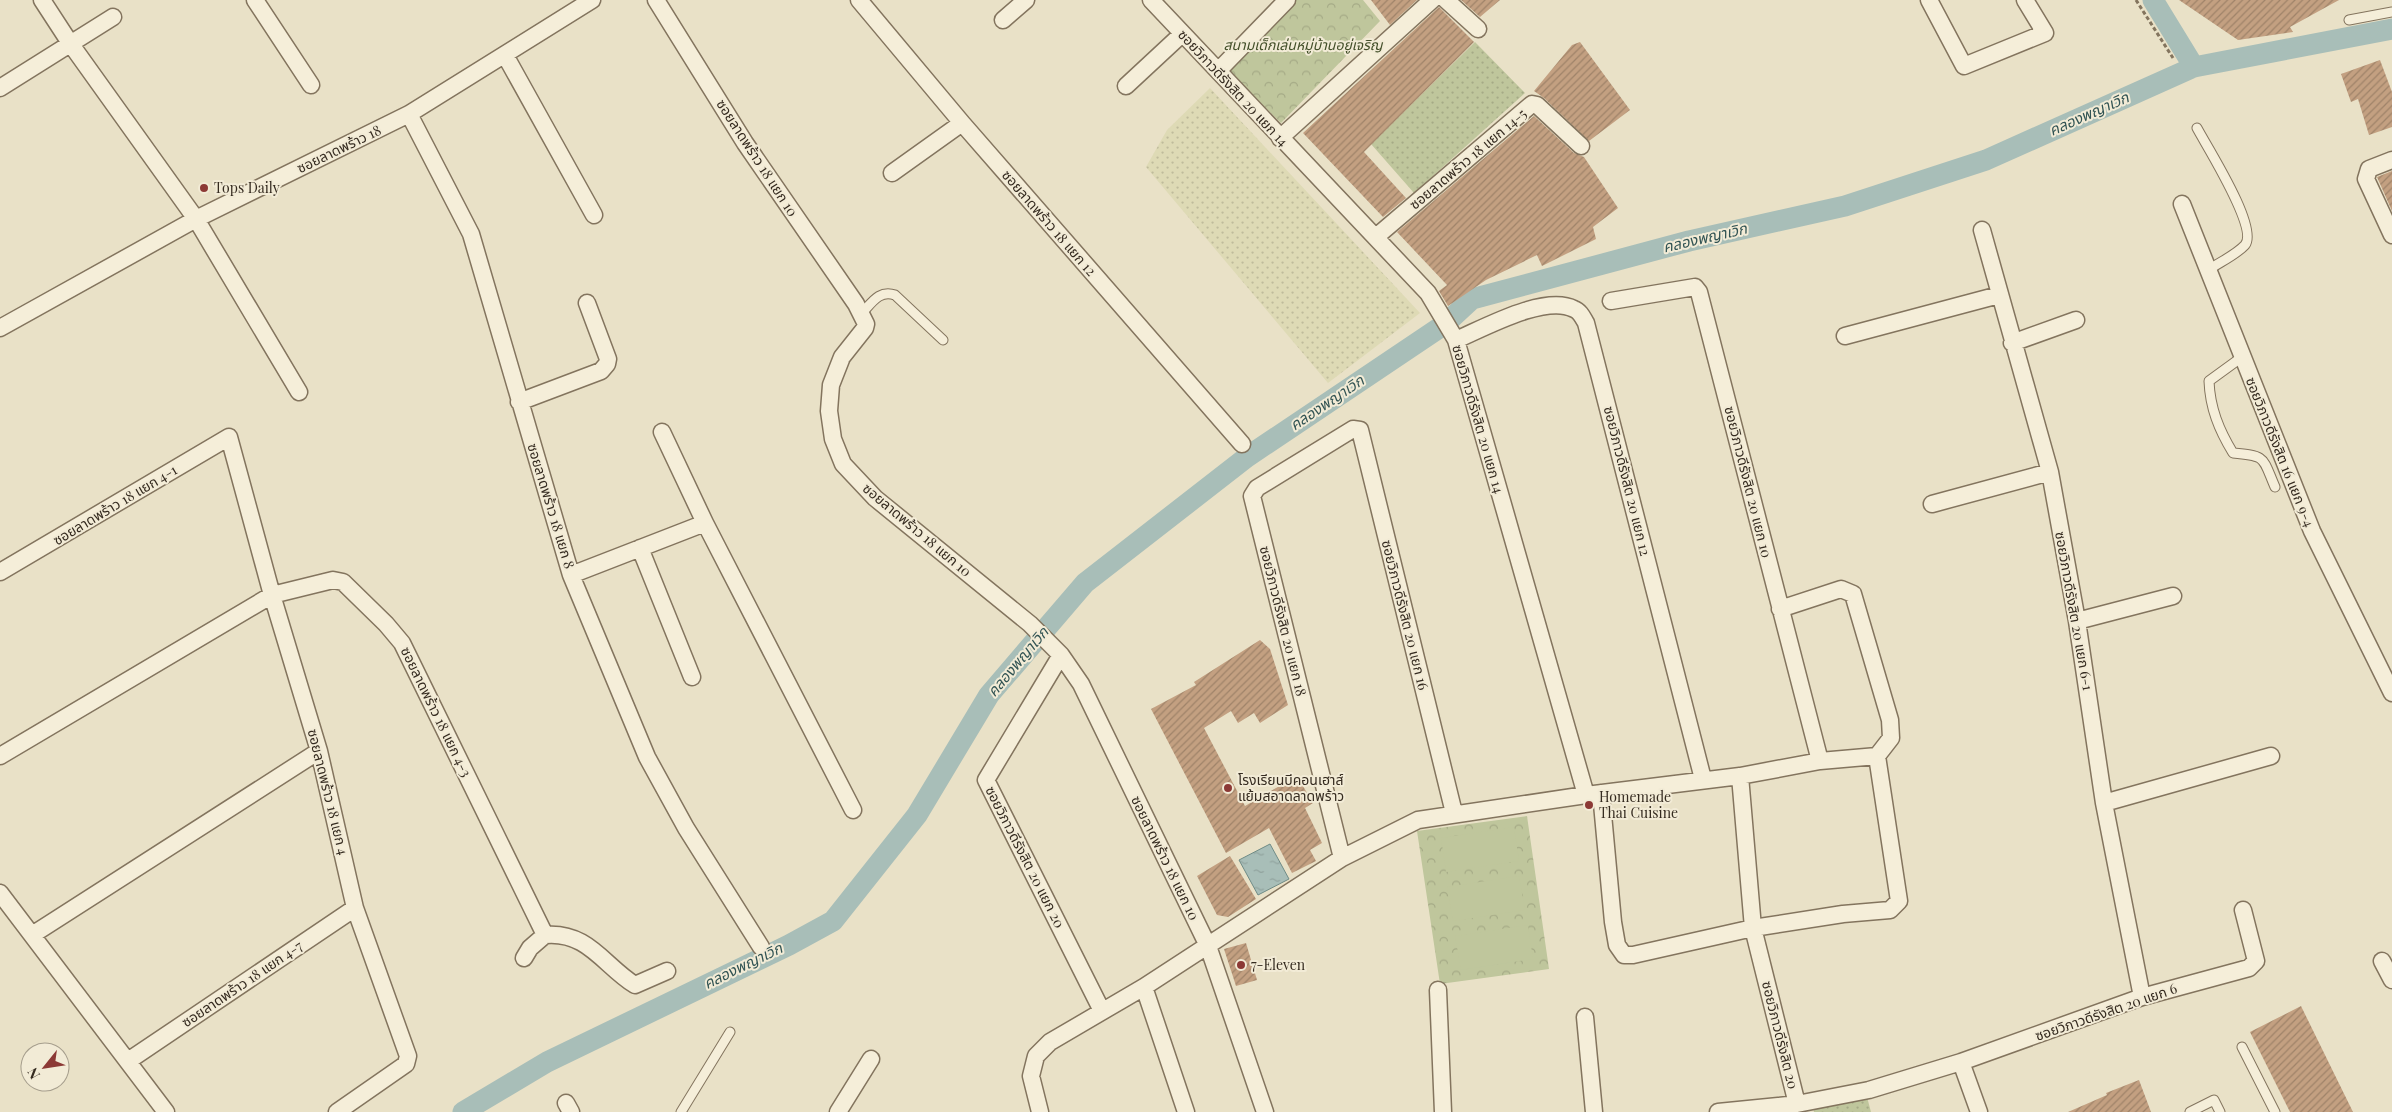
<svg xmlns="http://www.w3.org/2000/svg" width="2392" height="1112" font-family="'Playfair Display','Noto Sans Thai',serif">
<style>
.farmland{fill:url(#farmland-dots)}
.grass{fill:url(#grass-dots)}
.park{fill:url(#park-crowns)}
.garden{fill:#bfc69c}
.water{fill:url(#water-ripples);stroke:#6f8b86}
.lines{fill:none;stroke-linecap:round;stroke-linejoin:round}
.canal{stroke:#a8beb8;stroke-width:21}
.building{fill:url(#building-hatch)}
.service-casing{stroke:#83745e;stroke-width:11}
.minor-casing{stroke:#83745e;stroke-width:19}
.path{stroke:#83745e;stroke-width:3;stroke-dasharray:4 2.5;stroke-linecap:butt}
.service{stroke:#f5eed9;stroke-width:9}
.minor{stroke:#f5eed9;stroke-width:16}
.poi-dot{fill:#8c3935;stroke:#f2ebd6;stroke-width:2}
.labels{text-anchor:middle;stroke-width:4;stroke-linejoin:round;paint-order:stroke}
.park-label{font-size:14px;font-style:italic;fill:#434f29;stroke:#f2ebd6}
.street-label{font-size:14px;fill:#352b20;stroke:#f2ebd6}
.poi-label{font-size:14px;fill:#352b20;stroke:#f2ebd6;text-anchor:start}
.water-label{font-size:15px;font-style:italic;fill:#315353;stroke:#f2ebd6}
</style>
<defs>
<pattern id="farmland-dots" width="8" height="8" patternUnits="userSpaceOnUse" patternTransform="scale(1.25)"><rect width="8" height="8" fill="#dedab5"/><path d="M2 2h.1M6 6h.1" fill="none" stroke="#bfbb9b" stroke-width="1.8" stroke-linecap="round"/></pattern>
<pattern id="grass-dots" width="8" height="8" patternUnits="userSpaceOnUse" patternTransform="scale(1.25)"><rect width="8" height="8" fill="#bfc69c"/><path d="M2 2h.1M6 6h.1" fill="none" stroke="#a5aa86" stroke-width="1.8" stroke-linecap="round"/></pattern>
<pattern id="park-crowns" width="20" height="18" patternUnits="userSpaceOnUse" patternTransform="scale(1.25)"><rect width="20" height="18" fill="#bfc69c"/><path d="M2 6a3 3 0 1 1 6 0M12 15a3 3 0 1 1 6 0" fill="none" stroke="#a5aa86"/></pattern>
<pattern id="water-ripples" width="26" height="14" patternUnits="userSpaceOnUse" patternTransform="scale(1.25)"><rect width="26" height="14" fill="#a8beb8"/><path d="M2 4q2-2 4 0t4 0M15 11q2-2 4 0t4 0" fill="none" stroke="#91a39e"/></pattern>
<pattern id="building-hatch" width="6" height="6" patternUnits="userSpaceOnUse" patternTransform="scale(1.25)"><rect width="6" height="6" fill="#c3a081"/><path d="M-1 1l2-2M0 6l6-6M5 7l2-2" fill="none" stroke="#9f8369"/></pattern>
</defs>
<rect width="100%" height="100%" fill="#e9e1c7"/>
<path class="farmland" d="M 1210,88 L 1420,313 L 1328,383 L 1146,167 L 1167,130 Z"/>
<path class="grass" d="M 1475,42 L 1525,93 L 1414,193 L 1371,144 Z
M 1867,1097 L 1871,1112 L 1814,1112 L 1813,1107 Z"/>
<path class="park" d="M 1294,0 L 1363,0 L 1380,21 L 1281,123 L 1227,70 Z
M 1527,816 L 1549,969 L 1440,984 L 1417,831 Z"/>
<path class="garden" d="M 1514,827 L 1519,861 L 1446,872 L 1441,838 Z
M 1519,876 L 1525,910 L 1453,921 L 1447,887 Z
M 1528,925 L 1533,959 L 1461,970 L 1455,936 Z"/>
<path class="water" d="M 1270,844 L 1289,879 L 1258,895 L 1239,860 Z"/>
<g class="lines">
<path class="canal" d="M 2153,0 L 2194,67
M 463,1112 L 547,1062 L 789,945 L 833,921 L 917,815 L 989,695 L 1085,583 L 1247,457 L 1445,324 L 1472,299 L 1689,241 L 1845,206 L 1986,160 L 2194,67 L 2392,29"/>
</g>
<path class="building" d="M 1371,0 L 1417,0 L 1390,25 Z
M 1461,0 L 1500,0 L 1480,17 Z
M 2179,0 L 2339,0 L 2290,27 L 2293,32 L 2238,40 Z
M 1439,7 L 1474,42 L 1364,152 L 1406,198 L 1383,217 L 1303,133 Z
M 1580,42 L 1630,110 L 1589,141 L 1544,98 L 1534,91 L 1572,45 Z
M 2380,60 L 2392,92 L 2392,127 L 2369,135 L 2358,99 L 2351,102 L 2341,74 Z
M 1534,116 L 1574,153 L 1584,157 L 1618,208 L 1593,227 L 1596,239 L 1542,266 L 1537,255 L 1486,280 L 1448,306 L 1439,291 L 1447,285 L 1397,232 Z
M 2392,171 L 2392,211 L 2377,177 Z
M 1260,640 L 1270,649 L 1288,705 L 1260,723 L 1254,713 L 1238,723 L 1231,711 L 1204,728 L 1245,806 L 1297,776 L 1313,803 L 1305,808 L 1322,843 L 1310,850 L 1316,861 L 1292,873 L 1269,828 L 1226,853 L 1151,709 L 1196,685 L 1194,682 Z
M 1230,856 L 1256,899 L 1228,917 L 1217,915 L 1197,876 Z
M 1246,943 L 1257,980 L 1236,986 L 1224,949 Z
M 2301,1006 L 2353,1112 L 2290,1112 L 2250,1032 Z
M 2139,1080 L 2151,1112 L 2068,1112 L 2107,1095 L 2106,1093 Z"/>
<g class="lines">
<defs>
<path id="service" d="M 2349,20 L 2392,12
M 2197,128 C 2207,147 2259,228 2245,245 C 2236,255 2218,263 2207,271
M 861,314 C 871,304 879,289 895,295 L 943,340
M 2242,357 L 2209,381 C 2210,408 2219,430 2233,453 C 2267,456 2262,457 2275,487
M 2242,1047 L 2275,1112
M 681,1112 L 730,1032
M 2190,1112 L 2214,1100 L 2220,1112"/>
<path id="minor" d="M 42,0 L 70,43 L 196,219 L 299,392
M 255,0 L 311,85
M 656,0 L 745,143 L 856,304 L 866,324 L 865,328 L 842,357 L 831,385 L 829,411 L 833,439 L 843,464 L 875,498 L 1030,624 L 1061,655 L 1081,684 L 1208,946 L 1265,1112
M 859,0 L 962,123 L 1242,444
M 1151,0 L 1428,293 L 1456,340 L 1586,795
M 1446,0 L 1478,29
M 1929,0 L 1964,66 L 2045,33 L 2025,0
M 1003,20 L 1026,0
M 505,55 L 594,215
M 1218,71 L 1287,0
M 1126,86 L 1182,34
M 0,88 L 113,17
M 409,114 L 471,234 L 571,575 L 705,523 L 853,810
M 1280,138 L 1432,0
M 2392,160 L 2369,169 L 2366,179 L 2392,235
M 892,173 L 962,123
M 2182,204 L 2312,531 L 2392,693
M 1982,230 L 2050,472 L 2077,621 L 2104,803 L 2142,997
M 1377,236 L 1532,104 L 1537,105 L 1581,146
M 1611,301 L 1695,287 L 1699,292 L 1820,761
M 0,328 L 196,219 L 409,114 L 592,0
M 1845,336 L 1999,295
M 1456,340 C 1484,328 1545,294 1574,309 C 1580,311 1583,318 1586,323 L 1703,779
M 2012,343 L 2076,320
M 519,402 L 601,371 L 607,364 L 608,359 L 587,303
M 662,432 L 705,523
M 1932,504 L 2050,472
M 640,548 L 692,677
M 0,572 L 229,437 L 272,595 L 319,751 L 355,908 L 408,1056 L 406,1064 L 337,1112
M 571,575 L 647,757 L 686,828 L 761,947
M 2077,621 L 2173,596
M 1061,655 L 986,780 L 1102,1011
M 0,756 L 272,595 L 333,580 L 343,582 L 386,624 L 402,643 L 545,935 L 530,948 L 524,958
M 1740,776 L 1753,928 L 1797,1104 L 1869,1090 L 1961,1062 L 1979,1112
M 1601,793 L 1613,922 L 1617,945 L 1624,955 L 1633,955 L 1753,928 L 1843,914 L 1890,910 L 1899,901 L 1877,756 L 1891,738 L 1890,720 L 1853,594 L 1841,589 L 1780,609
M 2104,803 L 2271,756
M 1342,858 L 1252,496 L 1257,488 L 1353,429 L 1360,430 L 1454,813
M 0,893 L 166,1112
M 32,935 L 319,751
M 545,935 C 588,931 604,966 635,985 L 667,971
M 2382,961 L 2392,980
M 1144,987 L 1186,1112
M 1438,990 L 1443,1112
M 1585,1017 L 1594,1112
M 128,1061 L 355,908
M 1961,1062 L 2142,997 L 2249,968 L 2256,961 L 2243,910
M 566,1103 L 571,1112
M 838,1112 L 871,1059
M 1040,1112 L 1031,1076 L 1036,1056 L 1050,1042 L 1144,987 L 1342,858 L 1418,820 L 1586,795 L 1740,776 L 1820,761 L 1877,756
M 1718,1112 L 1797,1104"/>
</defs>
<use href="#service" class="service-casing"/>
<use href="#minor" class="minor-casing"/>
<path class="path" d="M 2136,0 L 2173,58"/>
<use href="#service" class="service"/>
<use href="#minor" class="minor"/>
</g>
<g class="poi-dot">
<circle cx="204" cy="188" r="5"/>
<circle cx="1228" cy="788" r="5"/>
<circle cx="1589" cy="805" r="5"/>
<circle cx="1241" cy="965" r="5"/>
</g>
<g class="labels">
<g class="park-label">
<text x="1303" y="50">สนามเด็กเล่นหมู่บ้านอยู่เจริญ</text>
</g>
<g class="street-label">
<text transform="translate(1233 88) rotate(47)" y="5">ซอยวิภาวดีรังสิต 20 แยก 14</text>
<text transform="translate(339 149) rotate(-26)" y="5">ซอยลาดพร้าว 18</text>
<text transform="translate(757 158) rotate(57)" y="5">ซอยลาดพร้าว 18 แยก 10</text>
<text transform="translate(1468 159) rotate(-40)" y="5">ซอยลาดพร้าว 18 แยก 14-5</text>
<text transform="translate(1049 223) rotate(49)" y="5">ซอยลาดพร้าว 18 แยก 12</text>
<text transform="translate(1478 419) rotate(74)" y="5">ซอยวิภาวดีรังสิต 20 แยก 14</text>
<text transform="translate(2280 452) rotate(68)" y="5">ซอยวิภาวดีรังสิต 16 แยก 9-4</text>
<text transform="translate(1627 481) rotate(76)" y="5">ซอยวิภาวดีรังสิต 20 แยก 12</text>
<text transform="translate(1748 482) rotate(76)" y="5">ซอยวิภาวดีรังสิต 20 แยก 10</text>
<text transform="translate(115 505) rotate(-31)" y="5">ซอยลาดพร้าว 18 แยก 4-1</text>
<text transform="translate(551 506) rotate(73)" y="5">ซอยลาดพร้าว 18 แยก 8</text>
<text transform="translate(917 530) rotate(40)" y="5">ซอยลาดพร้าว 18 แยก 10</text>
<text transform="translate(2074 611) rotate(80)" y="5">ซอยวิภาวดีรังสิต 20 แยก 6-1</text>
<text transform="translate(1405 615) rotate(76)" y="5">ซอยวิภาวดีรังสิต 20 แยก 16</text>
<text transform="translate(1283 621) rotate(76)" y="5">ซอยวิภาวดีรังสิต 20 แยก 18</text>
<text transform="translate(436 712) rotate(64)" y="5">ซอยลาดพร้าว 18 แยก 4-3</text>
<text transform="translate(328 792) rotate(76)" y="5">ซอยลาดพร้าว 18 แยก 4</text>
<text transform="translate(1025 857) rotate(63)" y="5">ซอยวิภาวดีรังสิต 20 แยก 20</text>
<text transform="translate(1165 858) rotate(64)" y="5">ซอยลาดพร้าว 18 แยก 10</text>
<text transform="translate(242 984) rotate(-34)" y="5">ซอยลาดพร้าว 18 แยก 4-7</text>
<text transform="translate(2106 1012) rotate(-19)" y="5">ซอยวิภาวดีรังสิต 20 แยก 6</text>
<text transform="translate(1780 1035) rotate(76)" y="5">ซอยวิภาวดีรังสิต 20</text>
</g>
<g class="poi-label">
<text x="214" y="193">Tops Daily</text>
<text x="1238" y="785">โรงเรียนบีคอนเฮาส์<tspan x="1238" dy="16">แย้มสอาดลาดพร้าว</tspan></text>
<text x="1599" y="802">Homemade<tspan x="1599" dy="16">Thai Cuisine</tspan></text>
<text x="1251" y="970">7-Eleven</text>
</g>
<g class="water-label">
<text transform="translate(2089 114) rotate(-24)" y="5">คลองพญาเวิก</text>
<text transform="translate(1705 238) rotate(-13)" y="5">คลองพญาเวิก</text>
<text transform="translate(1327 403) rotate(-34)" y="5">คลองพญาเวิก</text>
<text transform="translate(1018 662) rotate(-50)" y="5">คลองพญาเวิก</text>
<text transform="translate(743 966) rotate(-26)" y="5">คลองพญาเวิก</text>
</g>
</g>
<g transform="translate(45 1067) rotate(240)"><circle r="24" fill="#f2ebd6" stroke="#a69e8d"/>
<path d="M0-4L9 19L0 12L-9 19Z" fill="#8c3935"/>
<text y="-8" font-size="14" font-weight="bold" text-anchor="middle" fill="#352b20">N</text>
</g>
</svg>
